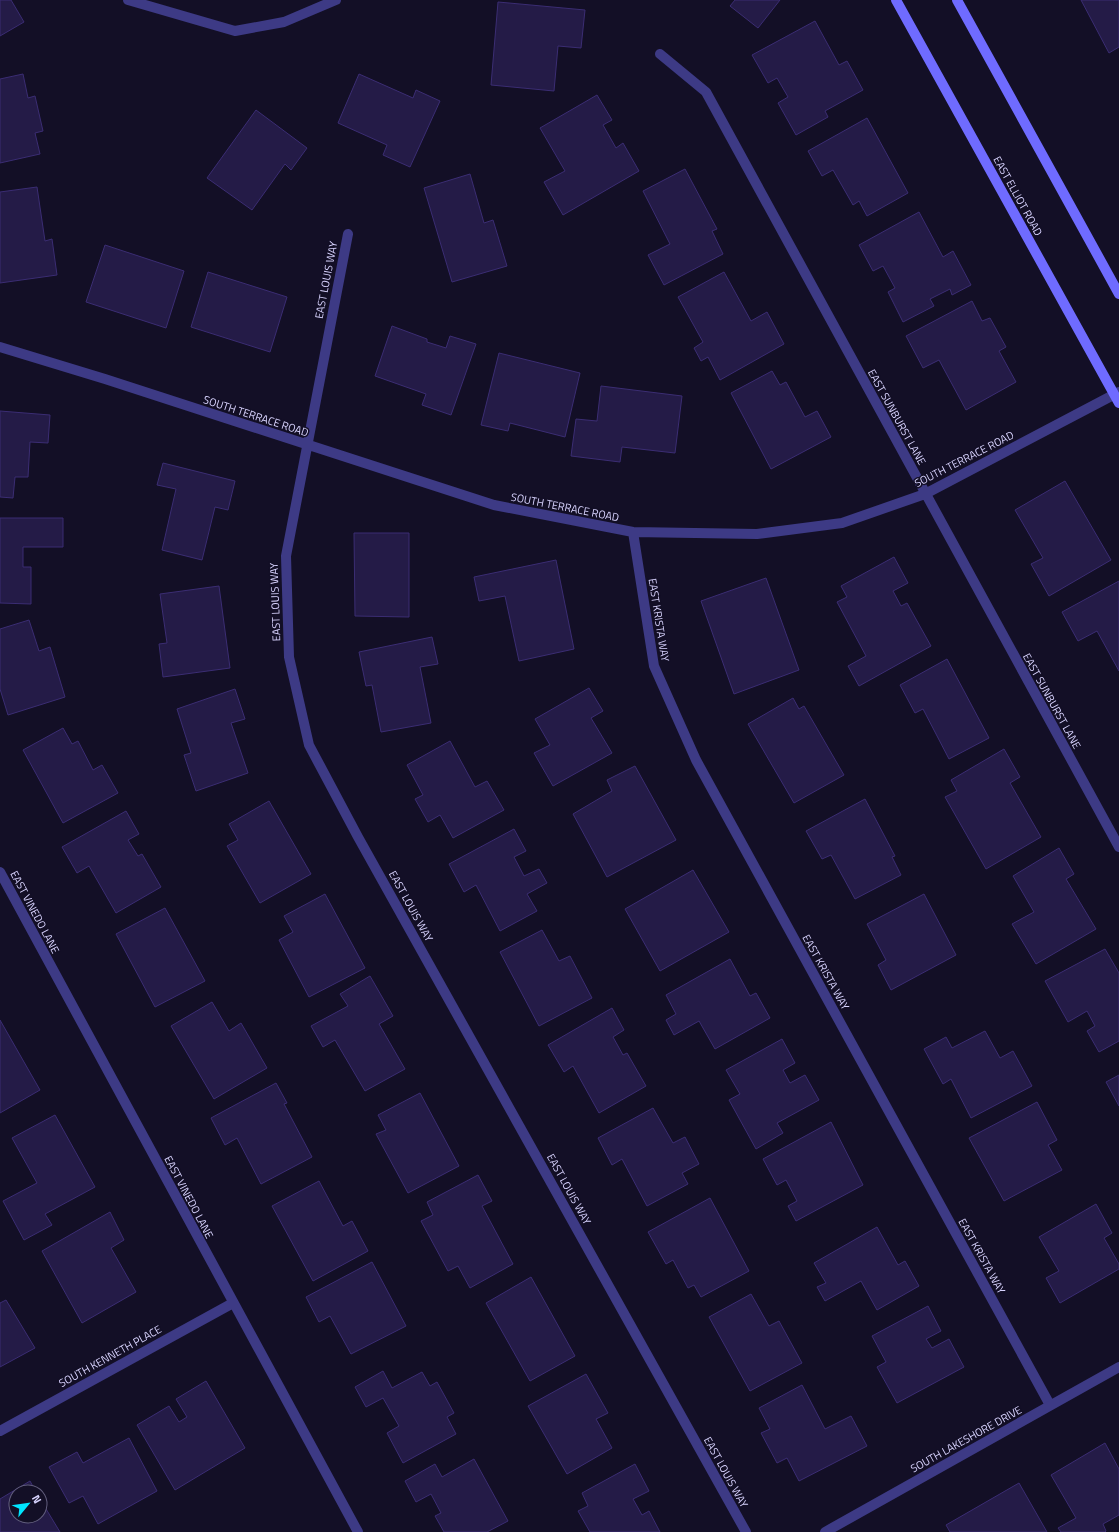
<svg xmlns="http://www.w3.org/2000/svg" width="1119" height="1532" font-family="'Titillium Web',sans-serif">
<style>
.building{fill:#241b47;stroke:#3b2d73}
.lines{fill:none;stroke-linecap:round;stroke-linejoin:round}
.service{stroke:#3d3a85;stroke-width:10}
.minor{stroke:#3d3a85;stroke-width:10}
.tertiary{stroke:#3d3a85;stroke-width:10}
.secondary{stroke:#6f6bff;stroke-width:10}
.labels{text-anchor:middle;stroke-width:3;stroke-linejoin:round;paint-order:stroke}
.street-label{font-size:11px;fill:#d9d4ff;stroke:#130f26}
</style>
<rect width="100%" height="100%" fill="#130f26"/>
<path class="building" d="M 0,0 L 11,0 L 24,22 L 0,36 Z
M 735,0 L 780,0 L 758,28 L 730,6 Z
M 1081,0 L 1119,0 L 1119,47 L 1109,53 Z
M 498,2 L 585,10 L 581,48 L 558,46 L 554,91 L 491,85 Z
M 815,21 L 839,65 L 847,61 L 863,90 L 825,111 L 828,117 L 796,135 L 778,103 L 788,97 L 777,78 L 768,83 L 752,55 Z
M 23,74 L 28,98 L 35,96 L 43,131 L 35,133 L 40,154 L 0,163 L 0,79 Z
M 359,74 L 413,98 L 416,90 L 440,101 L 410,167 L 383,155 L 387,145 L 338,123 Z
M 597,95 L 612,120 L 603,125 L 616,148 L 623,143 L 639,171 L 563,215 L 544,182 L 565,171 L 540,128 Z
M 256,110 L 307,148 L 291,170 L 285,164 L 252,210 L 207,178 Z
M 867,118 L 908,193 L 867,216 L 859,201 L 853,205 L 833,170 L 822,176 L 808,151 Z
M 685,169 L 717,229 L 712,231 L 723,254 L 664,285 L 648,255 L 670,244 L 643,191 Z
M 470,174 L 484,223 L 493,220 L 507,266 L 452,282 L 424,188 Z
M 37,187 L 45,241 L 52,239 L 57,275 L 0,283 L 0,192 Z
M 919,212 L 943,257 L 953,251 L 971,285 L 952,295 L 950,289 L 930,299 L 934,306 L 903,322 L 888,292 L 895,288 L 883,266 L 873,271 L 859,245 Z
M 105,245 L 184,271 L 166,328 L 86,302 Z
M 208,272 L 287,297 L 270,352 L 191,327 Z
M 724,272 L 751,321 L 767,312 L 784,344 L 720,380 L 708,357 L 701,361 L 694,348 L 703,342 L 678,297 Z
M 972,301 L 982,321 L 990,318 L 1006,347 L 999,351 L 1016,382 L 966,410 L 939,360 L 923,368 L 906,336 Z
M 392,326 L 427,339 L 427,342 L 446,348 L 450,336 L 476,344 L 451,415 L 422,405 L 426,394 L 375,376 Z
M 499,353 L 580,373 L 565,437 L 510,423 L 508,431 L 481,425 Z
M 772,371 L 780,385 L 786,382 L 805,417 L 817,411 L 831,437 L 771,469 L 731,393 Z
M 601,386 L 682,396 L 675,453 L 622,447 L 620,462 L 571,456 L 576,419 L 597,421 Z
M 0,411 L 50,415 L 48,443 L 30,442 L 28,477 L 15,477 L 13,498 L 0,497 Z
M 163,463 L 235,481 L 228,510 L 215,507 L 202,560 L 162,550 L 176,489 L 157,485 Z
M 1065,481 L 1111,560 L 1049,596 L 1031,564 L 1043,558 L 1015,510 Z
M 0,518 L 63,518 L 63,547 L 23,547 L 23,567 L 31,567 L 31,604 L 0,603 Z
M 354,533 L 409,533 L 409,617 L 355,616 Z
M 894,557 L 908,583 L 893,591 L 901,606 L 907,603 L 931,646 L 859,686 L 848,666 L 866,656 L 837,602 L 847,597 L 841,586 Z
M 556,560 L 574,649 L 519,661 L 505,596 L 479,601 L 474,577 Z
M 766,578 L 799,670 L 734,694 L 701,601 Z
M 1119,581 L 1119,671 L 1097,631 L 1078,641 L 1062,612 Z
M 219,586 L 230,668 L 163,677 L 159,644 L 167,643 L 160,594 Z
M 29,620 L 39,651 L 50,647 L 65,697 L 8,715 L 0,689 L 0,629 Z
M 432,637 L 438,664 L 420,667 L 431,723 L 381,732 L 372,685 L 366,686 L 359,652 Z
M 947,659 L 989,738 L 949,759 L 923,709 L 915,713 L 900,685 Z
M 589,688 L 603,711 L 591,718 L 612,753 L 553,786 L 534,753 L 550,745 L 535,719 Z
M 235,689 L 245,719 L 231,723 L 248,773 L 196,791 L 184,755 L 191,753 L 177,709 Z
M 793,698 L 799,709 L 804,706 L 844,775 L 794,803 L 748,724 Z
M 63,728 L 72,744 L 78,741 L 93,770 L 102,765 L 118,793 L 63,823 L 23,750 Z
M 450,741 L 475,787 L 487,781 L 504,810 L 453,838 L 440,815 L 428,822 L 415,799 L 423,795 L 407,765 Z
M 1004,749 L 1020,777 L 1010,783 L 1041,837 L 986,869 L 945,797 L 957,791 L 951,780 Z
M 635,766 L 676,840 L 607,877 L 573,814 L 612,791 L 607,780 Z
M 865,799 L 895,856 L 892,857 L 901,875 L 855,899 L 831,855 L 822,859 L 806,831 Z
M 269,801 L 311,874 L 260,903 L 227,846 L 238,840 L 229,824 Z
M 126,811 L 139,834 L 128,840 L 138,856 L 142,854 L 161,887 L 116,913 L 89,866 L 77,873 L 62,847 Z
M 514,829 L 526,851 L 514,857 L 524,876 L 539,869 L 547,883 L 527,894 L 537,911 L 500,931 L 476,885 L 464,892 L 449,864 Z
M 1059,848 L 1074,874 L 1066,879 L 1096,929 L 1036,964 L 1012,924 L 1034,912 L 1013,876 Z
M 693,870 L 729,932 L 660,971 L 625,909 Z
M 325,894 L 365,968 L 309,997 L 279,940 L 293,932 L 284,916 Z
M 924,894 L 956,955 L 891,990 L 878,965 L 886,960 L 867,924 Z
M 165,908 L 205,981 L 155,1007 L 116,934 Z
M 542,930 L 559,961 L 570,956 L 592,998 L 539,1026 L 500,952 Z
M 1105,949 L 1119,973 L 1119,1041 L 1099,1052 L 1087,1031 L 1095,1026 L 1087,1011 L 1068,1022 L 1045,981 Z
M 730,959 L 750,996 L 756,993 L 770,1018 L 715,1049 L 699,1021 L 674,1035 L 666,1020 L 676,1014 L 666,995 Z
M 370,976 L 393,1016 L 379,1024 L 405,1069 L 365,1091 L 335,1040 L 323,1047 L 311,1026 L 348,1006 L 340,994 Z
M 212,1002 L 229,1031 L 241,1023 L 267,1068 L 214,1099 L 171,1026 Z
M 612,1008 L 624,1030 L 613,1037 L 623,1055 L 627,1053 L 646,1086 L 599,1113 L 573,1066 L 564,1072 L 548,1045 Z
M 0,1020 L 40,1090 L 0,1113 Z
M 985,1031 L 1000,1058 L 1013,1051 L 1032,1086 L 971,1118 L 951,1079 L 943,1084 L 924,1049 L 946,1037 L 952,1048 Z
M 782,1039 L 795,1063 L 783,1070 L 790,1083 L 805,1075 L 819,1100 L 777,1123 L 783,1133 L 756,1149 L 729,1100 L 740,1094 L 726,1070 Z
M 1119,1075 L 1119,1106 L 1106,1082 Z
M 276,1083 L 287,1103 L 284,1104 L 312,1157 L 261,1184 L 237,1138 L 225,1145 L 211,1118 Z
M 420,1093 L 459,1166 L 408,1193 L 376,1134 L 386,1130 L 378,1115 Z
M 1037,1102 L 1057,1140 L 1048,1145 L 1062,1170 L 1004,1201 L 969,1138 Z
M 653,1108 L 673,1143 L 685,1137 L 699,1164 L 682,1173 L 688,1184 L 647,1206 L 622,1159 L 612,1165 L 598,1138 Z
M 55,1115 L 95,1187 L 45,1214 L 52,1225 L 24,1240 L 3,1201 L 37,1183 L 12,1138 Z
M 831,1122 L 863,1185 L 796,1221 L 788,1206 L 797,1201 L 786,1180 L 777,1185 L 763,1159 Z
M 478,1175 L 492,1201 L 482,1206 L 513,1264 L 470,1288 L 458,1266 L 448,1271 L 421,1221 L 433,1215 L 427,1202 Z
M 319,1181 L 343,1226 L 352,1221 L 368,1251 L 313,1281 L 272,1206 Z
M 710,1198 L 749,1271 L 701,1297 L 694,1285 L 688,1288 L 673,1260 L 666,1264 L 648,1232 Z
M 1096,1204 L 1112,1233 L 1104,1238 L 1119,1264 L 1119,1269 L 1060,1303 L 1046,1278 L 1059,1271 L 1039,1237 Z
M 110,1212 L 124,1240 L 111,1248 L 136,1292 L 82,1323 L 42,1251 Z
M 877,1227 L 898,1265 L 905,1261 L 919,1286 L 877,1310 L 861,1281 L 825,1301 L 817,1287 L 826,1283 L 814,1263 Z
M 372,1262 L 406,1326 L 351,1354 L 330,1316 L 319,1322 L 306,1297 Z
M 531,1277 L 575,1356 L 530,1381 L 486,1303 Z
M 751,1294 L 769,1326 L 779,1321 L 802,1363 L 750,1391 L 709,1317 Z
M 6,1300 L 35,1348 L 0,1367 L 0,1303 Z
M 928,1306 L 941,1331 L 926,1339 L 932,1348 L 949,1339 L 964,1367 L 897,1403 L 877,1367 L 886,1362 L 872,1336 Z
M 383,1371 L 392,1388 L 422,1372 L 430,1386 L 437,1382 L 454,1413 L 447,1417 L 456,1434 L 403,1463 L 387,1433 L 399,1426 L 383,1398 L 366,1407 L 355,1387 Z
M 586,1374 L 608,1413 L 596,1419 L 612,1448 L 567,1474 L 528,1406 Z
M 206,1381 L 245,1448 L 175,1490 L 137,1425 L 169,1406 L 179,1422 L 187,1417 L 176,1399 Z
M 802,1385 L 825,1429 L 851,1416 L 867,1446 L 799,1481 L 787,1458 L 777,1463 L 761,1433 L 770,1429 L 759,1408 Z
M 129,1438 L 157,1491 L 98,1524 L 83,1496 L 69,1503 L 49,1467 L 77,1452 L 83,1463 Z
M 1105,1443 L 1119,1469 L 1119,1515 L 1103,1524 L 1106,1531 L 1105,1532 L 1061,1532 L 1058,1528 L 1076,1518 L 1051,1475 Z
M 474,1459 L 508,1521 L 487,1532 L 444,1532 L 435,1516 L 441,1513 L 431,1494 L 416,1502 L 405,1481 L 435,1464 L 442,1477 Z
M 635,1464 L 649,1491 L 633,1499 L 642,1515 L 649,1511 L 660,1532 L 590,1532 L 578,1511 L 588,1506 L 582,1493 Z
M 30,1481 L 36,1492 L 16,1492 L 16,1516 L 40,1516 L 40,1499 L 60,1532 L 0,1532 L 0,1499 Z
M 1019,1483 L 1047,1532 L 950,1532 L 946,1525 Z"/>
<g class="lines">
<path class="service" d="M 128,0 L 235,31 L 284,22 L 336,0"/>
<path class="minor" d="M 660,54 L 706,92 L 1119,847
M 348,234 L 286,556 L 289,657 L 309,745 L 358,837 L 746,1532
M 0,347 L 105,379 L 494,505 L 633,532 L 757,534 L 842,523 L 925,494 L 1119,392
M 633,532 L 654,666 L 696,760 L 1050,1405
M 0,872 L 358,1532
M 0,1431 L 233,1303"/>
<path class="tertiary" d="M 825,1532 L 1119,1367"/>
<path class="secondary" d="M 896,0 L 1119,403
M 957,0 L 1119,294"/>
</g>
<g class="labels">
<g class="street-label">
<text transform="translate(1018 196) rotate(61)" y="4">EAST ELLIOT ROAD</text>
<text transform="translate(326 280) rotate(-79)" y="4">EAST LOUIS WAY</text>
<text transform="translate(256 416) rotate(18)" y="4">SOUTH TERRACE ROAD</text>
<text transform="translate(897 417) rotate(61)" y="4">EAST SUNBURST LANE</text>
<text transform="translate(964 459) rotate(-27)" y="4">SOUTH TERRACE ROAD</text>
<text transform="translate(565 507) rotate(11)" y="4">SOUTH TERRACE ROAD</text>
<text transform="translate(275 602) rotate(-92)" y="4">EAST LOUIS WAY</text>
<text transform="translate(659 620) rotate(81)" y="4">EAST KRISTA WAY</text>
<text transform="translate(1052 701) rotate(61)" y="4">EAST SUNBURST LANE</text>
<text transform="translate(411 906) rotate(61)" y="4">EAST LOUIS WAY</text>
<text transform="translate(35 912) rotate(62)" y="4">EAST VINEDO LANE</text>
<text transform="translate(826 972) rotate(61)" y="4">EAST KRISTA WAY</text>
<text transform="translate(569 1189) rotate(61)" y="4">EAST LOUIS WAY</text>
<text transform="translate(189 1197) rotate(62)" y="4">EAST VINEDO LANE</text>
<text transform="translate(982 1256) rotate(61)" y="4">EAST KRISTA WAY</text>
<text transform="translate(110 1356) rotate(-29)" y="4">SOUTH KENNETH PLACE</text>
<text transform="translate(966 1439) rotate(-29)" y="4">SOUTH LAKESHORE DRIVE</text>
<text transform="translate(726 1472) rotate(61)" y="4">EAST LOUIS WAY</text>
</g>
</g>
<g transform="translate(28 1504) rotate(61)"><circle r="19" fill="#130f26" stroke="#625e7d"/>
<path d="M0-3L7 15L0 10L-7 15Z" fill="#00e5ff"/>
<text y="-6" font-size="11" font-weight="bold" text-anchor="middle" fill="#d9d4ff">N</text>
</g>
</svg>
